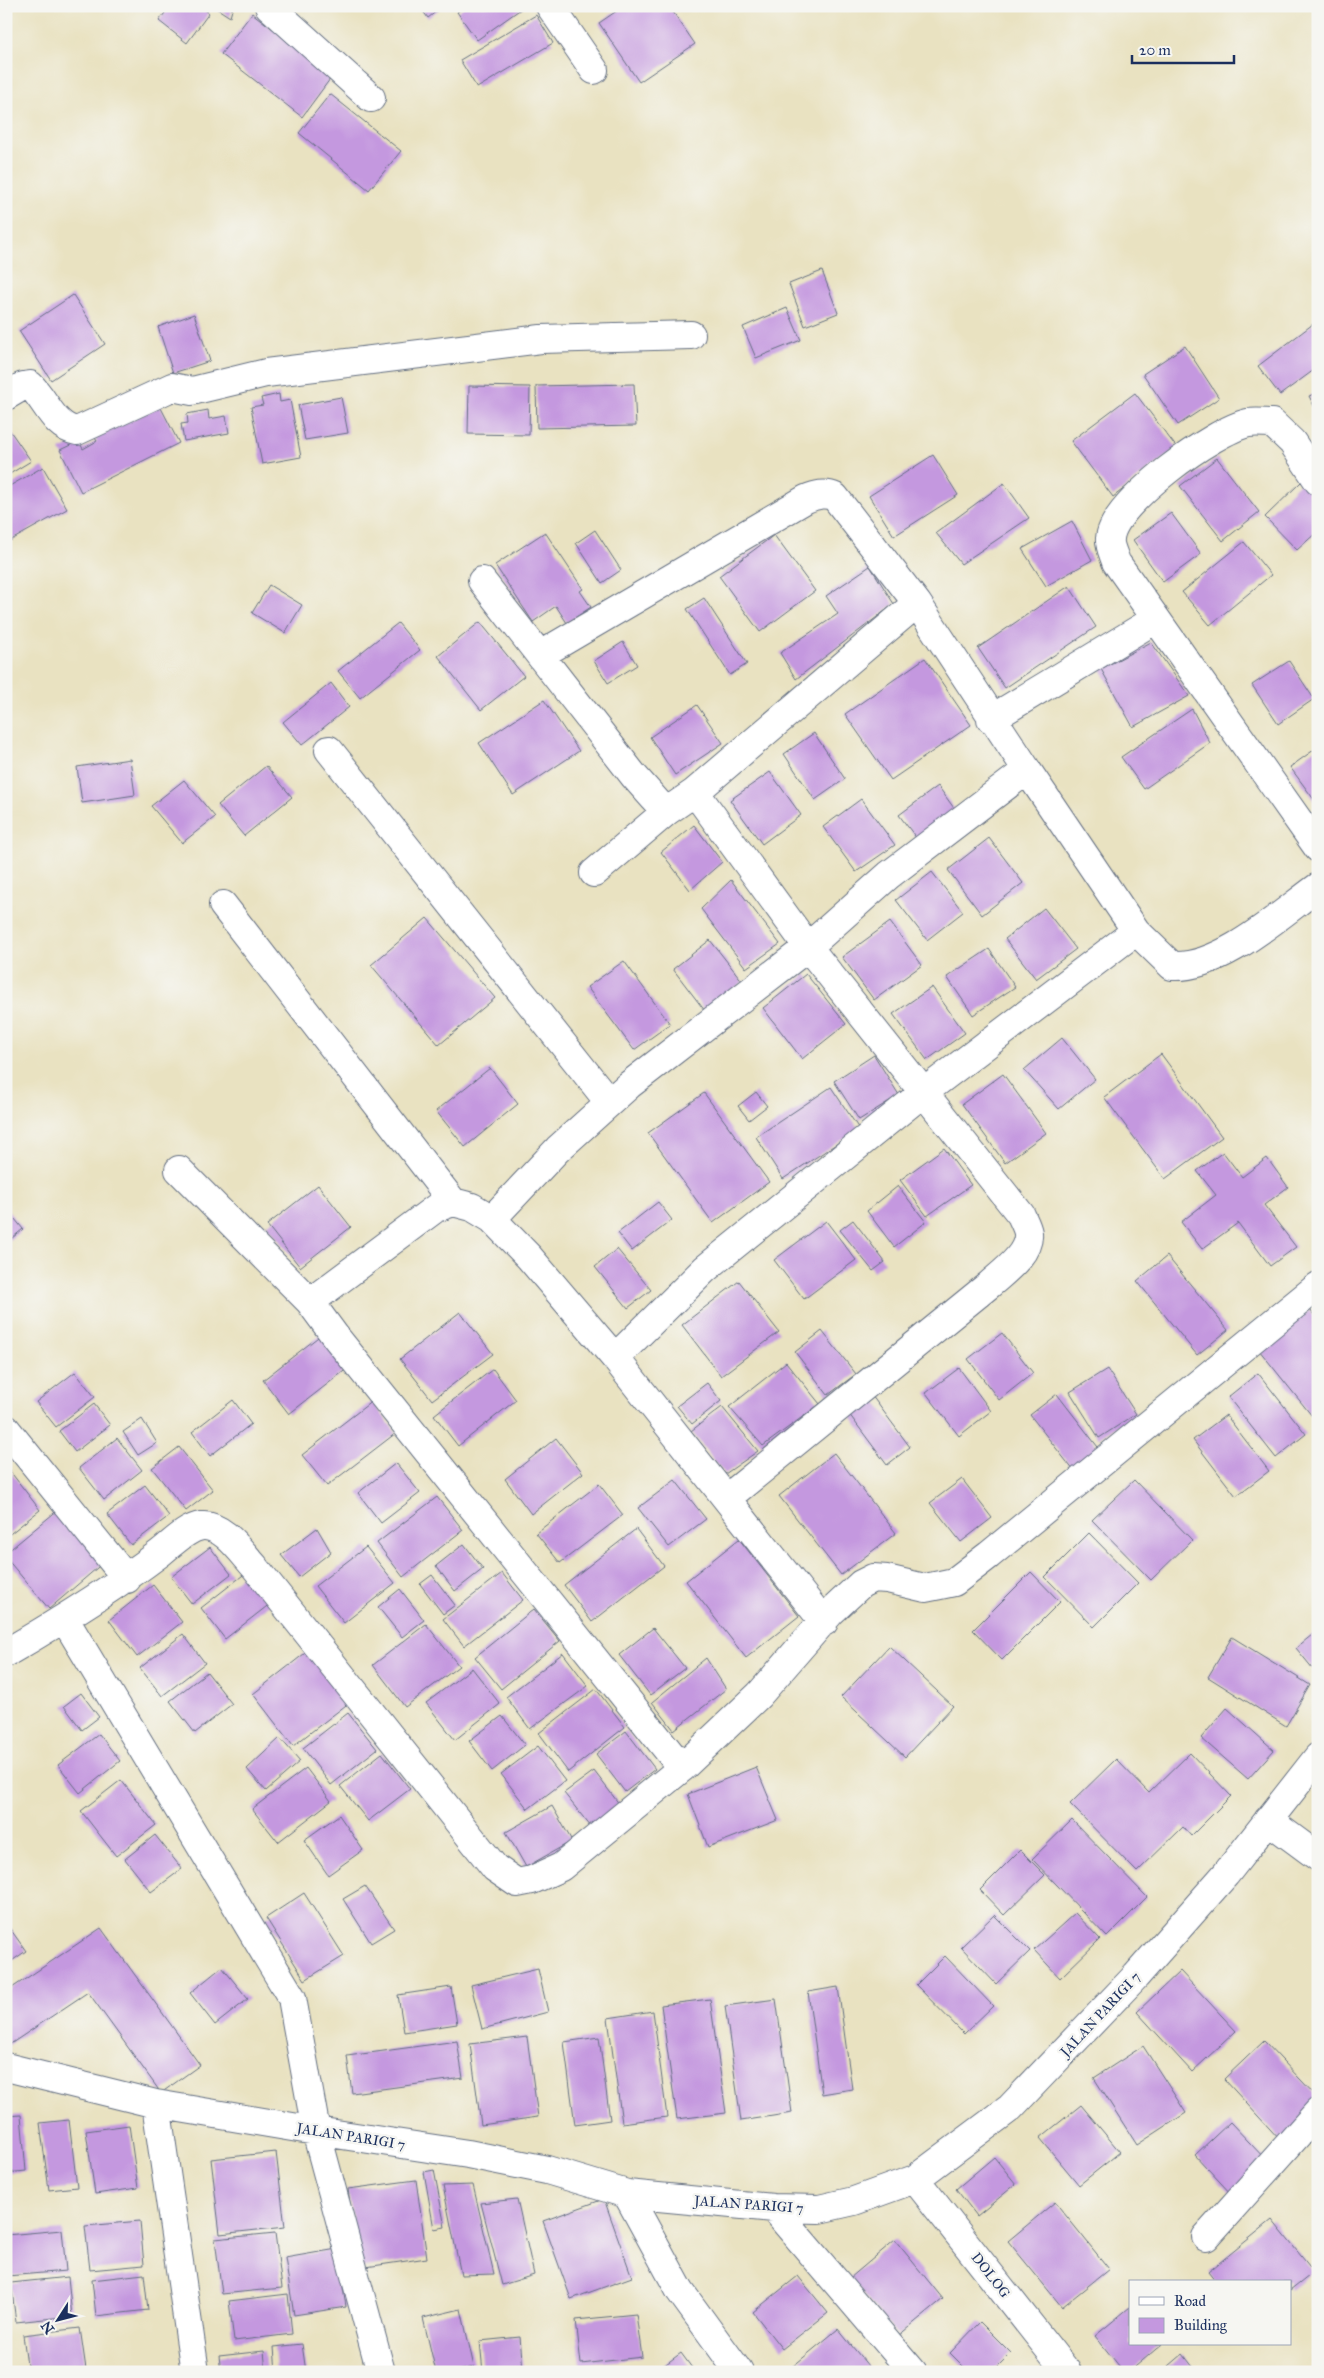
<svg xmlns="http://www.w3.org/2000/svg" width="1324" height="2378" font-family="'IM FELL Great Primer',serif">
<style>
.building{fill:#c498df}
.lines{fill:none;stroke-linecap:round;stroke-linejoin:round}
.minor-casing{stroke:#636e81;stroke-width:30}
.minor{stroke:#fff;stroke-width:28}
.labels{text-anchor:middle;stroke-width:5;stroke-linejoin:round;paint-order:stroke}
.street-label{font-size:14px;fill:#1b2f5e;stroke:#f6f6f2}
</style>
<rect width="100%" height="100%" fill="#f6f6f2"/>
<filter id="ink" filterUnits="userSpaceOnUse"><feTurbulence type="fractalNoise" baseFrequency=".02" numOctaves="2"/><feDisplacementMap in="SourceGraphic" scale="10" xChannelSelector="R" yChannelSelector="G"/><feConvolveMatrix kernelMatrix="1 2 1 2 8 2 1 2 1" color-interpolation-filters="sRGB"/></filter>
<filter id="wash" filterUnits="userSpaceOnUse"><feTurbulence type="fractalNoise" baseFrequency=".0096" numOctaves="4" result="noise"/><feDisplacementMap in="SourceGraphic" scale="20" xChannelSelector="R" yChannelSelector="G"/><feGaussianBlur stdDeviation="1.12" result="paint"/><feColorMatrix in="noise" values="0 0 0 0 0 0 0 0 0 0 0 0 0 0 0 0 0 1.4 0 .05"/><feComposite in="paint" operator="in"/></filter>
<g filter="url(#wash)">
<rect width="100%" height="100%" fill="#e9e2c1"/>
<g id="blocks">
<path class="building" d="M 170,6 L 200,6 L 209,13 L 187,43 L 159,21 Z
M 213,6 L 233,6 L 230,17 Z
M 419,6 L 443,6 L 428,18 Z
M 465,6 L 525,6 L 477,40 L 457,12 Z
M 624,6 L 669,6 L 695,44 L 639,82 L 599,23 Z
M 252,13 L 333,75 L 302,117 L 221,54 Z
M 536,15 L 553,43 L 477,88 L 460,60 Z
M 330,94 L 401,151 L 369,190 L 299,133 Z
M 822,271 L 838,313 L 805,326 L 789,284 Z
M 73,295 L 105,344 L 51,380 L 19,331 Z
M 787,308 L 801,340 L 756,358 L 743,327 Z
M 194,314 L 210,361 L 173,373 L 158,327 Z
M 1313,324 L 1318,331 L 1318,367 L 1280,395 L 1258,366 Z
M 1185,346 L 1219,398 L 1178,425 L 1143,374 Z
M 634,384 L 636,426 L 537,428 L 536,386 Z
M 469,386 L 530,387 L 529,435 L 468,434 Z
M 1318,392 L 1318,414 L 1309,396 Z
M 1135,393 L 1177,448 L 1113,497 L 1071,441 Z
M 279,394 L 280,402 L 290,400 L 301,457 L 262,464 L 251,407 L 263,405 L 261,398 Z
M 341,397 L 348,433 L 305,440 L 298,405 Z
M 160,406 L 179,443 L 81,492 L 60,450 L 79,441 L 83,449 L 97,441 L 95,438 Z
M 208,410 L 209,419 L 226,416 L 229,433 L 184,441 L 181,424 L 188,423 L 187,414 Z
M 6,425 L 31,461 L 8,475 L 6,472 Z
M 933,455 L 958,495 L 894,536 L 869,496 Z
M 1217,458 L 1259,512 L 1223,541 L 1180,486 Z
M 43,467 L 67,509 L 6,543 L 6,488 Z
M 1301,482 L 1318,499 L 1318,531 L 1297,550 L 1265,517 Z
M 1004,483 L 1029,518 L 961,564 L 936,533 Z
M 1171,513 L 1201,554 L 1163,582 L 1133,540 Z
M 1072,521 L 1092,560 L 1046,586 L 1022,549 Z
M 595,530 L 621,570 L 602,583 L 576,543 Z
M 545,532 L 583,589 L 580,591 L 591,607 L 567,623 L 556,606 L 533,622 L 495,565 Z
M 774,535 L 815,591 L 760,632 L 719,576 Z
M 1244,542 L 1271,575 L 1210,625 L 1182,592 Z
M 870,566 L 894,604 L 796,679 L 780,653 L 838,614 L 826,596 Z
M 269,585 L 302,605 L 285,633 L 252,613 Z
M 1069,586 L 1096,627 L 1005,688 L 978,648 Z
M 704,598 L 747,664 L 730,675 L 687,609 Z
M 480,622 L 524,676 L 481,710 L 438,656 Z
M 398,623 L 420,650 L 360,698 L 338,671 Z
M 623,642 L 637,665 L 608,683 L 594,661 Z
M 1151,642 L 1189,696 L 1133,727 L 1101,669 Z
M 925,658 L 971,725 L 891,780 L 845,714 Z
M 1289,661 L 1314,699 L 1278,724 L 1252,685 Z
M 331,683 L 349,707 L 302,745 L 283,722 Z
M 544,700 L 579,751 L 513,795 L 479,743 Z
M 697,705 L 723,743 L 675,775 L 650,737 Z
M 1192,709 L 1210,743 L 1144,789 L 1121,757 Z
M 814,733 L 845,779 L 815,800 L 784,754 Z
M 1318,747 L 1318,805 L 1290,767 Z
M 130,759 L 135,795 L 82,803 L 77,767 Z
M 266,766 L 292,797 L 244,836 L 218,805 Z
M 770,772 L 801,815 L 762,844 L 730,800 Z
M 184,780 L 215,817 L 182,843 L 151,806 Z
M 938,786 L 959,815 L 920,843 L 899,815 Z
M 861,799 L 895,845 L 856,872 L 823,827 Z
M 694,825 L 722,862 L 690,890 L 661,852 Z
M 989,838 L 1023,883 L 982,915 L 948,870 Z
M 932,872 L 963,912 L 927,940 L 896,900 Z
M 731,880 L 780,944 L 746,968 L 701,909 Z
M 1044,908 L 1076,949 L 1036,979 L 1005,939 Z
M 427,918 L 495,998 L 439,1045 L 371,965 Z
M 890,922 L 922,965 L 874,1000 L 842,957 Z
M 710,940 L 743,982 L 705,1011 L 673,969 Z
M 989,949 L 1015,987 L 973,1015 L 947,977 Z
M 624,961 L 670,1024 L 634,1050 L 587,987 Z
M 806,974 L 846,1024 L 802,1059 L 763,1008 Z
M 932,987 L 965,1033 L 927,1060 L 893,1014 Z
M 1062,1038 L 1095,1079 L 1059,1109 L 1024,1070 Z
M 1161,1054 L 1222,1137 L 1165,1179 L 1104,1097 Z
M 874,1055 L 899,1095 L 859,1120 L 834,1081 Z
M 490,1068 L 518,1104 L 465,1147 L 436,1111 Z
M 1003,1074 L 1046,1133 L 1005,1163 L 962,1104 Z
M 831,1087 L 859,1129 L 783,1179 L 756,1137 Z
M 756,1092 L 767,1106 L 749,1120 L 738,1106 Z
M 704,1093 L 769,1182 L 713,1223 L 648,1133 Z
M 944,1148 L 971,1185 L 927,1216 L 900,1180 Z
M 1223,1152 L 1242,1177 L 1267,1158 L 1288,1187 L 1264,1205 L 1296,1247 L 1270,1266 L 1238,1223 L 1202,1249 L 1181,1222 L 1216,1195 L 1197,1171 Z
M 318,1185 L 351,1227 L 300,1267 L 267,1225 Z
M 898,1186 L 926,1222 L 894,1247 L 867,1211 Z
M 658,1202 L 672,1220 L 632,1251 L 618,1233 Z
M 6,1208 L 23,1229 L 6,1243 Z
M 853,1220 L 885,1262 L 873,1271 L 840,1230 Z
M 826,1221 L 856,1260 L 804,1299 L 774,1260 Z
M 617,1249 L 651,1290 L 628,1308 L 595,1267 Z
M 1167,1256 L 1228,1330 L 1197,1355 L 1137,1281 Z
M 739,1281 L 779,1332 L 721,1376 L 682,1325 Z
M 1310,1310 L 1318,1320 L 1318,1412 L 1312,1416 L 1259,1350 Z
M 460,1312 L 493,1354 L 432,1400 L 400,1359 Z
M 822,1331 L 856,1374 L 828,1395 L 795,1352 Z
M 1002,1333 L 1033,1373 L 999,1400 L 968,1359 Z
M 322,1334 L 348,1368 L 289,1414 L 263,1380 Z
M 786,1362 L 820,1404 L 763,1446 L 729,1407 Z
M 959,1368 L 991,1411 L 959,1436 L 926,1393 Z
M 493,1369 L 516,1400 L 458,1446 L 434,1415 Z
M 1107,1369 L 1136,1414 L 1099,1438 L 1070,1392 Z
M 75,1372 L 95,1397 L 56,1427 L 36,1402 Z
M 1258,1373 L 1306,1434 L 1276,1458 L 1228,1397 Z
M 707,1383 L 721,1401 L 692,1424 L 677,1406 Z
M 1057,1394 L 1101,1451 L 1074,1471 L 1030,1415 Z
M 872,1396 L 910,1447 L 887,1465 L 849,1414 Z
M 233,1400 L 251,1424 L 210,1456 L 192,1432 Z
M 372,1401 L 396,1433 L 327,1486 L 302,1455 Z
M 94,1404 L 110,1425 L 75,1452 L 59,1431 Z
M 722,1407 L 758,1451 L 725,1474 L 691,1431 Z
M 1226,1415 L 1269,1471 L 1236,1496 L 1193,1440 Z
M 142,1419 L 157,1443 L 138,1455 L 123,1432 Z
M 117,1438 L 142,1470 L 104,1500 L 79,1468 Z
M 556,1438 L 583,1473 L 531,1514 L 505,1479 Z
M 179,1447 L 213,1490 L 186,1511 L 152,1468 Z
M 834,1453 L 896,1533 L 841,1575 L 779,1496 Z
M 396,1463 L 420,1493 L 381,1523 L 358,1493 Z
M 6,1466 L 40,1510 L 6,1537 Z
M 962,1479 L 992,1518 L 961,1542 L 930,1503 Z
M 675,1480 L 706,1519 L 669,1547 L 638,1508 Z
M 1134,1480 L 1192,1540 L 1151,1580 L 1092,1520 Z
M 599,1484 L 623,1515 L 560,1563 L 536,1533 Z
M 145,1485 L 169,1516 L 131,1545 L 107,1514 Z
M 437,1497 L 463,1530 L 403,1577 L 377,1543 Z
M 59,1509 L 104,1562 L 49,1609 L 6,1558 L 6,1553 Z
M 317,1528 L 331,1552 L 299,1577 L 281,1555 Z
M 636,1529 L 664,1566 L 592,1622 L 564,1585 Z
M 1089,1533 L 1138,1583 L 1094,1627 L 1045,1577 Z
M 739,1539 L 799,1616 L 746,1658 L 686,1581 Z
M 464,1544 L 483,1569 L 455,1591 L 436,1566 Z
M 210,1547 L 231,1574 L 192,1604 L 171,1577 Z
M 366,1547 L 395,1583 L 344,1623 L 315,1586 Z
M 247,1572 L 271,1603 L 225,1639 L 201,1608 Z
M 1031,1572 L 1060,1602 L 1002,1660 L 973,1630 Z
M 502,1573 L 523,1600 L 464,1646 L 443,1619 Z
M 432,1575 L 455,1605 L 443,1614 L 420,1584 Z
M 153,1585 L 182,1622 L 137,1657 L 109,1620 Z
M 400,1589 L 424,1620 L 402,1637 L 378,1607 Z
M 534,1609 L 560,1641 L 501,1689 L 475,1657 Z
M 426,1624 L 459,1666 L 405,1707 L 373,1665 Z
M 653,1628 L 685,1668 L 650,1695 L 619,1655 Z
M 1318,1630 L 1318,1675 L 1296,1648 Z
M 183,1634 L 205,1663 L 162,1696 L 140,1668 Z
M 1232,1637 L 1310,1685 L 1286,1726 L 1208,1677 Z
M 889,1646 L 953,1706 L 905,1757 L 841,1697 Z
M 309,1650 L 350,1702 L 293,1746 L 253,1694 Z
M 563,1653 L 588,1686 L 530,1729 L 506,1697 Z
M 706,1658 L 726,1689 L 674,1730 L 652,1702 Z
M 472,1668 L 500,1704 L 455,1740 L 426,1703 Z
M 207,1672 L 232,1704 L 195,1733 L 170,1701 Z
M 596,1689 L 625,1727 L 568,1772 L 539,1733 Z
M 81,1693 L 99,1717 L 82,1730 L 64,1706 Z
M 1227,1708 L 1274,1750 L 1248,1779 L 1201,1738 Z
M 348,1713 L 377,1749 L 331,1785 L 303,1748 Z
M 502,1716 L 525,1745 L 492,1771 L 469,1741 Z
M 626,1731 L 655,1769 L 625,1792 L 596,1754 Z
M 99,1734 L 120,1761 L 80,1793 L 58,1765 Z
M 280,1738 L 300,1761 L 266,1791 L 247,1769 Z
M 538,1746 L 565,1781 L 528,1809 L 501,1774 Z
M 382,1753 L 410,1789 L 368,1821 L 340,1786 Z
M 1190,1753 L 1231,1796 L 1191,1836 L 1183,1827 L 1137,1872 L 1070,1804 L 1116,1759 L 1149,1793 Z
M 756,1767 L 778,1820 L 708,1847 L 688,1794 Z
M 306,1768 L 331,1801 L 278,1842 L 252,1809 Z
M 594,1771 L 620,1805 L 591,1827 L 564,1793 Z
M 121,1780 L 156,1825 L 116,1856 L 81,1811 Z
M 552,1806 L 572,1841 L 526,1867 L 506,1832 Z
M 339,1815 L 363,1850 L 328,1875 L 304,1840 Z
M 1072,1820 L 1147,1897 L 1107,1937 L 1032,1859 Z
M 155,1835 L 182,1869 L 151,1892 L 125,1859 Z
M 1020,1850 L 1045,1875 L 1004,1915 L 980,1890 Z
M 365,1886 L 394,1929 L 371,1943 L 343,1899 Z
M 304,1893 L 344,1956 L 305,1980 L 266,1918 Z
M 1075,1913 L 1100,1939 L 1060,1978 L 1034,1950 Z
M 994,1915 L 1030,1951 L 996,1984 L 961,1947 Z
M 6,1923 L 26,1951 L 6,1965 Z
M 101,1928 L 200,2065 L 161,2093 L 88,1992 L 6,2047 L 6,1992 Z
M 945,1956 L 993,2006 L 964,2034 L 916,1985 Z
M 222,1967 L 248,1999 L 215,2025 L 190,1993 Z
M 538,1969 L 548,2012 L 482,2029 L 471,1985 Z
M 1180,1971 L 1236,2031 L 1192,2072 L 1137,2012 Z
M 451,1987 L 457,2024 L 404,2032 L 398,1995 Z
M 838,1987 L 852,2089 L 822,2094 L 808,1992 Z
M 710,1999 L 726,2113 L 677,2119 L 661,2005 Z
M 776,1999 L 792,2113 L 741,2121 L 725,2006 Z
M 653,2011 L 667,2117 L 622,2123 L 608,2018 Z
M 527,2037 L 538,2117 L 481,2125 L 470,2044 Z
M 599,2037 L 610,2120 L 575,2125 L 564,2042 Z
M 457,2041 L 463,2078 L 352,2093 L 347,2056 Z
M 1264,2041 L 1318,2098 L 1318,2106 L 1281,2141 L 1224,2079 Z
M 1143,2046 L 1186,2113 L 1137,2145 L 1094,2078 Z
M 1081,2105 L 1120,2152 L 1079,2185 L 1040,2138 Z
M 21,2115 L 26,2171 L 6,2173 L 6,2116 Z
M 69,2120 L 77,2187 L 49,2190 L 40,2123 Z
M 1230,2122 L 1268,2162 L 1232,2195 L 1195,2155 Z
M 129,2125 L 138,2188 L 95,2194 L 86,2131 Z
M 276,2152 L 285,2227 L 220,2234 L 211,2159 Z
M 994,2157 L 1016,2184 L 977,2216 L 956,2189 Z
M 434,2170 L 445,2227 L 434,2229 L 424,2172 Z
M 6,2175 L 10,2199 L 6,2199 Z
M 416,2180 L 427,2258 L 359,2268 L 348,2189 Z
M 473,2185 L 494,2274 L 461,2275 L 443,2186 Z
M 517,2199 L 534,2275 L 502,2285 L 481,2203 Z
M 604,2199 L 632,2277 L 571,2299 L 543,2221 Z
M 1055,2202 L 1109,2269 L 1062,2307 L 1008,2241 Z
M 1272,2220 L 1314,2272 L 1290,2291 L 1290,2282 L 1216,2282 L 1208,2272 Z
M 140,2221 L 144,2265 L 90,2270 L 85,2226 Z
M 62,2230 L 66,2271 L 7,2276 L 6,2235 Z
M 275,2233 L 282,2288 L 222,2294 L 215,2239 Z
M 895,2240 L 943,2299 L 898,2336 L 850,2278 Z
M 337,2249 L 346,2307 L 294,2315 L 285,2258 Z
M 144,2274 L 148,2310 L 96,2316 L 92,2280 Z
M 798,2276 L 828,2313 L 782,2349 L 753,2312 Z
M 68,2277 L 72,2316 L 16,2322 L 11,2283 Z
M 288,2294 L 292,2334 L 234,2341 L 229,2301 Z
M 1130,2307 L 1130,2344 L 1162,2344 L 1129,2372 L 1124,2372 L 1095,2336 Z
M 461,2309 L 474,2367 L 453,2372 L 436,2372 L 423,2318 Z
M 636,2314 L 642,2357 L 581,2364 L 576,2320 Z
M 980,2322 L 1011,2353 L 992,2372 L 969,2372 L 950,2353 Z
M 80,2328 L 86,2369 L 28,2372 L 23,2335 Z
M 838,2329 L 869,2367 L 863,2372 L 796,2372 L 792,2367 Z
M 520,2337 L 523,2370 L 483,2372 L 480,2341 Z
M 302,2344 L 306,2372 L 276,2372 L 274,2347 Z
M 264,2351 L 266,2372 L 221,2372 L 219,2356 Z
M 681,2353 L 695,2372 L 655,2372 Z
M 1183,2354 L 1197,2372 L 1162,2372 Z"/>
</g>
</g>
<g filter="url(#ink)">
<use href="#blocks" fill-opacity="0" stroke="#636e81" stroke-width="1"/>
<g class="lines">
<defs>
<path id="minor" d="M 269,6 L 371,98
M 550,6 L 594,70
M 6,396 L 23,386 L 30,385 C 46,400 54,428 77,431 L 172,387 L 192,391 L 266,373 L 541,339 L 691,335
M 1318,481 L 1292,442 L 1272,423 C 1265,423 1256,422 1248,423 C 1215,430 1112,503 1110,539 C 1109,546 1114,555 1116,562 L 1318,848
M 482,581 L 634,776 L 666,812 L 695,792
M 540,655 L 806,499 C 816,495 825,492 835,497 L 917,603 L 1027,770
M 991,719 L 1156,619
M 329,750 L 609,1102
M 594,873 L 666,812
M 223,905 L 453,1202
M 179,1170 L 310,1302
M 492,1219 L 558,1149 L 629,1085 L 808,947 L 695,792 L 917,603
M 615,1358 L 529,1257 L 492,1219 L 472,1207 L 453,1202 L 436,1208 L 310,1302 L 335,1336 L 682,1768
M 6,1429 L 127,1579
M 727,1498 L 989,1285 C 1002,1273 1030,1254 1028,1233 C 1027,1227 1023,1220 1021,1215 L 808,947 L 889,875 L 1027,770 L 1136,931
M 64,1618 L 292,1998 L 316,2131 L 381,2372
M 824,1622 L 615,1358 L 705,1269 L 924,1092 L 1136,931 L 1172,966 C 1221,969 1279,915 1318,887
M 6,1653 C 59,1622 111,1590 160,1553 C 172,1544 186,1528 202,1526 C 223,1524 242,1553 255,1567 L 495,1868 L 517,1883 L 532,1880 L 561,1867 L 682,1768 L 759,1695 L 831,1612 L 861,1584 L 873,1578 L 887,1579 L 925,1588 L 940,1585 L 954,1582 L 989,1555 L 1318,1286
M 1268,1820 L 1318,1857
M 6,2067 L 156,2104 L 316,2131 L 468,2154 L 547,2170 L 627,2194 L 773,2208 L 819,2209 L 854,2201 L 915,2179 L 1010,2108 L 1136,1976 L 1226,1874 L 1318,1757
M 156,2104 L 195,2372
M 915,2179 L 1067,2372
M 627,2194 L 680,2291 L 739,2372
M 773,2208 L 913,2372
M 1206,2237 L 1318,2112"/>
</defs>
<use href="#minor" class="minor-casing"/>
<use href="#minor" class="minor"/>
</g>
</g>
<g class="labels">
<g class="street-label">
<text transform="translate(1100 2014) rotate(-47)" y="5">JALAN PARIGI 7</text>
<text transform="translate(351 2136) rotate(9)" y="5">JALAN PARIGI 7</text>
<text transform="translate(749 2204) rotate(4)" y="5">JALAN PARIGI 7</text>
<text transform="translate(991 2275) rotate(52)" y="5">DOLOG</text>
</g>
</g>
<rect width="1324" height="2378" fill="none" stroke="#f6f6f2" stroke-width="25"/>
<rect x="1129" y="2280" width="162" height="65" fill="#f6f6f2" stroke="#9ea6b7"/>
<rect x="1139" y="2297" width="25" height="8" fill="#ffffff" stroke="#9ea6b7"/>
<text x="1174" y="2306" font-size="15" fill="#1b2f5e">Road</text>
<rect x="1139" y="2318" width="25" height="15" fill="#c498df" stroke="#9ea6b7"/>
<text x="1174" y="2330" font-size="15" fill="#1b2f5e">Building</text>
<g transform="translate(58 2320) rotate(234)" stroke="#f6f6f2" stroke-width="4" paint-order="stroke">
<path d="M0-4L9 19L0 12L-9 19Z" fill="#1b2f5e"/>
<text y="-8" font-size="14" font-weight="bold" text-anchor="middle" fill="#1b2f5e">N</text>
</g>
<path d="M1132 55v8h102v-8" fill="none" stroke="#1b2f5e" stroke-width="2.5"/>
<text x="1139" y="55" font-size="15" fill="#1b2f5e" stroke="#f6f6f2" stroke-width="4" paint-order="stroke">20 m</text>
</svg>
